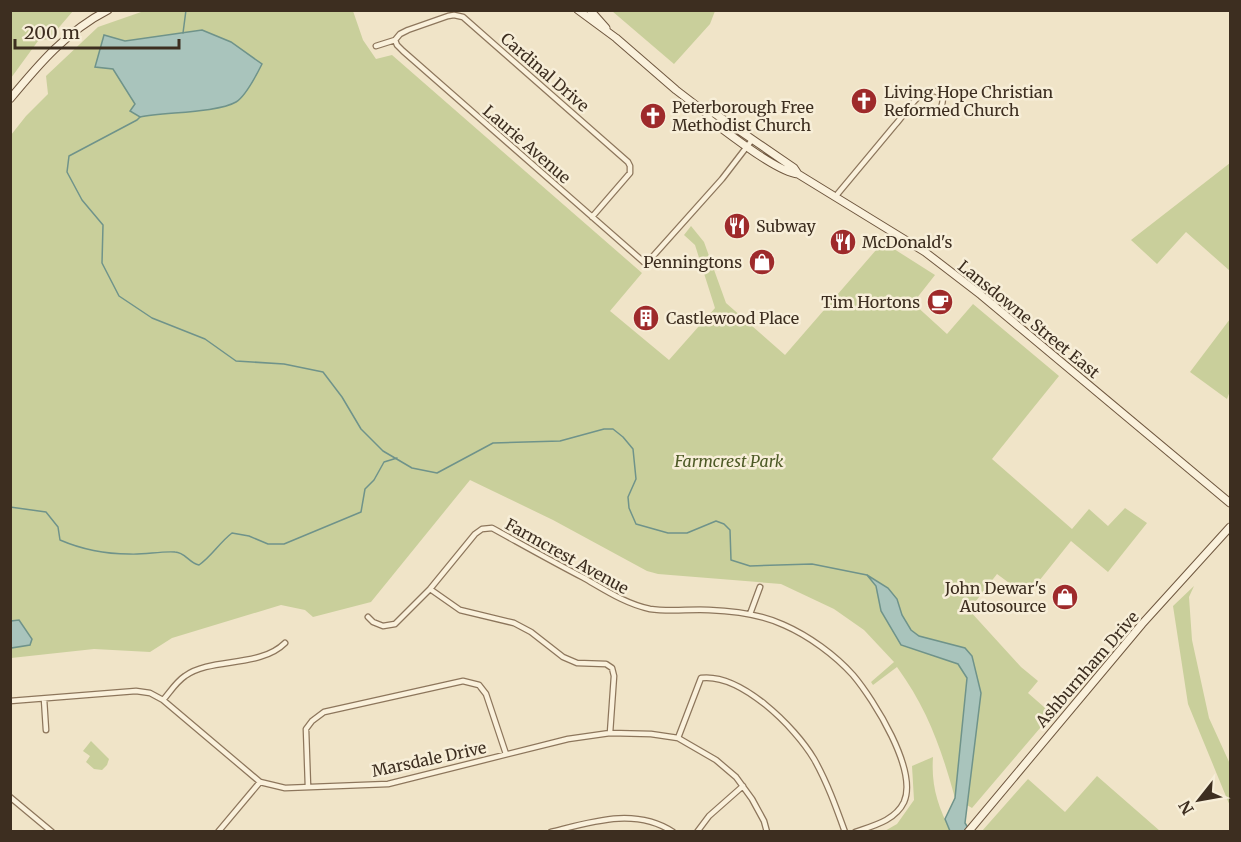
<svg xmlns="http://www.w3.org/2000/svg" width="1241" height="842" font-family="Merriweather,serif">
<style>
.green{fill:#c9cf9b}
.water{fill:#a9c4bc;stroke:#6f938a;stroke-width:1.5}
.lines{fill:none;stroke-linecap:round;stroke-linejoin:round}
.stream{stroke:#6f938a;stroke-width:1.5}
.street-casing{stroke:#8d765c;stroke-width:7}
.secondary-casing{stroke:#6f573f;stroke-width:9}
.street{stroke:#faf1dc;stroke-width:4.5}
.secondary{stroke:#faf1dc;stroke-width:7}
.labels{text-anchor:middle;stroke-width:5;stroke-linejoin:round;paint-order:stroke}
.street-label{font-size:16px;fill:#3d2e20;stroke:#f7eed8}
.poi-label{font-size:16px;fill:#3d2e20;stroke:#f7eed8;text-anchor:start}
.park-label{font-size:16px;font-style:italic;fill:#4d5a26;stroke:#f7eed8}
</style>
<rect width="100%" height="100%" fill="#f0e4c8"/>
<path class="green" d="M 11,10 L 73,11 L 49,39 L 38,41 L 11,78 Z
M 144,11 L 353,11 L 363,40 L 376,59 L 392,55 L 642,273 L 610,311 L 669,360 L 715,308 L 695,245 L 684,235 L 691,226 L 704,242 L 726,303 L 785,355 L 883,242 L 935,275 L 913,303 L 947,334 L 973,304 L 1059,376 L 992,459 L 1072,529 L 1089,509 L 1108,526 L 1125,508 L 1147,523 L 1108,572 L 1071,541 L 1027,596 L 997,574 L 969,610 L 1021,667 L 1038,681 L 1028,693 L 1052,714 L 972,808 L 955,798 C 941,748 928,710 897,667 L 873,685 L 871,682 L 894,662 L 864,630 L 834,609 L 781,584 L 658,574 L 647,571 L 553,520 L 470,480 L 371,602 L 313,617 L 305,610 L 281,605 L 172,638 L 150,652 L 94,649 L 11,658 L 11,648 L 16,648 L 22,628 L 19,620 L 11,621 L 11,135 L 26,116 L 48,94 L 46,76 L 98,27 Z
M 612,11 L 715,11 L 710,24 L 674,64 Z
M 1230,163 L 1230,271 L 1186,232 L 1157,264 L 1131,240 Z
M 1230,319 L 1230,391 L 1227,399 L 1190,372 Z
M 1194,586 L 1189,597 L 1192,640 L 1209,718 L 1230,764 L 1230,806 L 1188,704 L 1173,606 Z
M 91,741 L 109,759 L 107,765 L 102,770 L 94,769 L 86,762 L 90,756 L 83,751 Z
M 933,757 C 931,787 938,805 950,831 L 883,832 L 897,824 L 914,800 L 912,766 Z
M 1097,776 L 1160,831 L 982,831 L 1028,779 L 1065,812 Z"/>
<path class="water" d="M 202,30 L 231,42 L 262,64 C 257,74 246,96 236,102 C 217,113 164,112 140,117 L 130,111 L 135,104 L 113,69 L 95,67 L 104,35 L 125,41 Z
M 867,575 L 888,588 L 897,599 L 902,615 L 911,630 L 919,636 L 965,648 L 972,656 L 981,693 L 965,823 L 970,831 L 950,831 L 945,819 L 955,798 L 967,678 L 958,664 L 901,645 L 881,611 L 876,586 Z
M 19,620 L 32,639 L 30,645 L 11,648 L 11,621 Z"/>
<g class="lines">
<path class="stream" d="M 183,33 L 186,10
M 140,117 L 137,120 L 69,156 L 67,172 L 82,200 L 103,225 L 102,263 L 119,296 L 152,318 L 205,339 L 236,361 L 284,364 L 323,372 L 342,397 L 361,429 L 383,451 L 412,468 L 437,473 L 493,443 L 560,441 L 604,429 L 613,429 L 623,437 L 633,449 L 636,479 L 628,497 L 629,508 L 636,524 L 668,533 L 687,533 L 716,521 L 724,524 L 730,530 L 731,560 L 750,566 L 812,564 L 867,575
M 10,507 L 46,512 L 58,527 L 60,540 C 81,549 107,554 129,554 C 144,555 160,551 175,552 C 185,552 189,563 199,565 C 212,556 219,543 232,533 L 249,536 L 268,544 L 284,544 L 361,512 L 365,489 L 374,480 L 384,462 L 397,458"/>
<defs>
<path id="street" d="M 395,40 L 397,45 L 403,51 L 646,264 L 722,179 L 752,140
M 376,46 L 395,40 L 400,34 L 408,30 L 448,16 L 454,15 L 463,17 L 628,162 L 630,166 L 630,173 L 592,217
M 835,197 C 855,173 875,149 895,125 C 904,115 912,101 923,93 C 928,89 935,90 940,94 C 944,98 943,102 941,107 C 931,116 922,111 910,107
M 430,589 L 460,610 L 514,623 L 531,632 L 563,657 L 577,663 L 606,664 L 612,668 L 614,676 L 610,733
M 750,614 L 760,587
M 368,617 L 373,622 L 383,626 L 395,624 L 430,589 L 475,534 L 482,529 L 492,528 C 523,545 553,562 584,578 C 605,590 626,604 650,609 C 669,612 689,609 709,610 C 734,611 761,614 784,625 C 809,636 835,655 853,675 C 874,700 918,770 904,802 C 895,821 872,826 855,832
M 44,699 L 46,730
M 163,700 C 170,692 176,682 185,676 C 211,657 260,668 285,643
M 10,701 L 136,691 L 150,693 L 163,700 L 260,782 L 285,788 L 388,784 L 568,739 L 610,733 L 651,734 L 678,738 L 716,760 L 736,777 L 752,799 L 764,821 L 767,832
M 678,738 L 701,678 C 741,673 795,727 814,759 C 827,782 836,807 845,832
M 308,787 L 306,729 L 312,721 L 324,712 L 463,681 L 479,685 L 486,694 L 506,754
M 10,797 L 52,832
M 218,832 L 260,782
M 551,832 C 591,822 635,807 673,832
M 697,832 L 709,816 L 743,786"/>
<path id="secondary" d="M 578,10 L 616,38 L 676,90 L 706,113 L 709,119 C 728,133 777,172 798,174
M 590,10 L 606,28
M 10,99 C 39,64 67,31 108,10
M 706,113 L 714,113 L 794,168 L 798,174 L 925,252 L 981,295 L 1230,503
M 968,832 L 1142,624 L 1230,527"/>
</defs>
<use href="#street" class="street-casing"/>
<use href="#secondary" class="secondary-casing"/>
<use href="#street" class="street"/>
<use href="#secondary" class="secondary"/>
</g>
<defs>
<symbol id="church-disc" viewBox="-11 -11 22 22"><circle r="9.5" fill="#9e2a2b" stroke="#f7eed8"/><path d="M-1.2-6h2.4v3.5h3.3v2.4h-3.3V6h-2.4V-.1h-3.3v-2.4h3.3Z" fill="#fff"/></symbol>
<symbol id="restaurant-disc" viewBox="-11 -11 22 22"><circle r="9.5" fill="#9e2a2b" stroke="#f7eed8"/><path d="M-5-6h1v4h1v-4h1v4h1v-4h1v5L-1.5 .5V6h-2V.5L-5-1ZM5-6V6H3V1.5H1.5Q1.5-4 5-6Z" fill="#fff"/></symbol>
<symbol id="shop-disc" viewBox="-11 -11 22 22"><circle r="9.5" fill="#9e2a2b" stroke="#f7eed8"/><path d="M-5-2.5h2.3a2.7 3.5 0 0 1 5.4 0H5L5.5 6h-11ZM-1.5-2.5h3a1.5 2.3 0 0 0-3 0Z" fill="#fff"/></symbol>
<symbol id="cafe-disc" viewBox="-11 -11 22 22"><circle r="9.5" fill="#9e2a2b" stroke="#f7eed8"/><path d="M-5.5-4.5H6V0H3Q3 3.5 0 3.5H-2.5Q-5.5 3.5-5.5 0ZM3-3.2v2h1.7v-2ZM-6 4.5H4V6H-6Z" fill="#fff"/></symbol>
<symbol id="building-disc" viewBox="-11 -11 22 22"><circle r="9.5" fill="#9e2a2b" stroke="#f7eed8"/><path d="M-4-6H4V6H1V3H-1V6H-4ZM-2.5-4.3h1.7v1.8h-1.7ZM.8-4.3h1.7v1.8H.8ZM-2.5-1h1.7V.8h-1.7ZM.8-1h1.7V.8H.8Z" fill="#fff"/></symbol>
</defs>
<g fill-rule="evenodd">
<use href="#church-disc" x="849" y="86" width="30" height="30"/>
<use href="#church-disc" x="638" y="101" width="30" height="30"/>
<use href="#restaurant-disc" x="722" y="211" width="30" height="30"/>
<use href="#restaurant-disc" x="828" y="227" width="30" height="30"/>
<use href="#shop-disc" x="747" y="247" width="30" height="30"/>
<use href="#cafe-disc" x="925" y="287" width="30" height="30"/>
<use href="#building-disc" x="631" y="303" width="30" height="30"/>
<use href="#shop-disc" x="1050" y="582" width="30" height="30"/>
</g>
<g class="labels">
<g class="street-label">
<text transform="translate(545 72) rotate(41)" y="6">Cardinal Drive</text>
<text transform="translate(527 144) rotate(41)" y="6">Laurie Avenue</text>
<text transform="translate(1029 319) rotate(39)" y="6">Lansdowne Street East</text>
<text transform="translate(567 556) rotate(29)" y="6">Farmcrest Avenue</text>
<text transform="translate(1087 669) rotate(-49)" y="6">Ashburnham Drive</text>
<text transform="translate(429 759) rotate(-12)" y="6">Marsdale Drive</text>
</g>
<g class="poi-label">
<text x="884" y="98">Living Hope Christian<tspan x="884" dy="18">Reformed Church</tspan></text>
<text x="672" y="113">Peterborough Free<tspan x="672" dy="18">Methodist Church</tspan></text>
<text x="756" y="232">Subway</text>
<text x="862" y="248">McDonald's</text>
<text x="742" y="268" text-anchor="end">Penningtons</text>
<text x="920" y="308" text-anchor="end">Tim Hortons</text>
<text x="666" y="324">Castlewood Place</text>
<text x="1046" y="594" text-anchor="end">John Dewar's<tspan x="1046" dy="18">Autosource</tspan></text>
</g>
<g class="park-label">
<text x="729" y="467">Farmcrest Park</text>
</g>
</g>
<rect width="1241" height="842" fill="none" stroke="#3d2e20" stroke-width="24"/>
<g transform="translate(1199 800) rotate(239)" stroke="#f7eed8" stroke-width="4.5" paint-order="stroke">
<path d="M0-4.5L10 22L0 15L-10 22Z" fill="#3d2e20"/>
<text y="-9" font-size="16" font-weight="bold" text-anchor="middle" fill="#3d2e20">N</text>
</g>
<path d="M15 39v9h164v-9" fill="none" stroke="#3d2e20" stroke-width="3"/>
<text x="24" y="39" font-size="18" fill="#3d2e20" stroke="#f7eed8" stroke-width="4.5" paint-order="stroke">200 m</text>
</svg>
